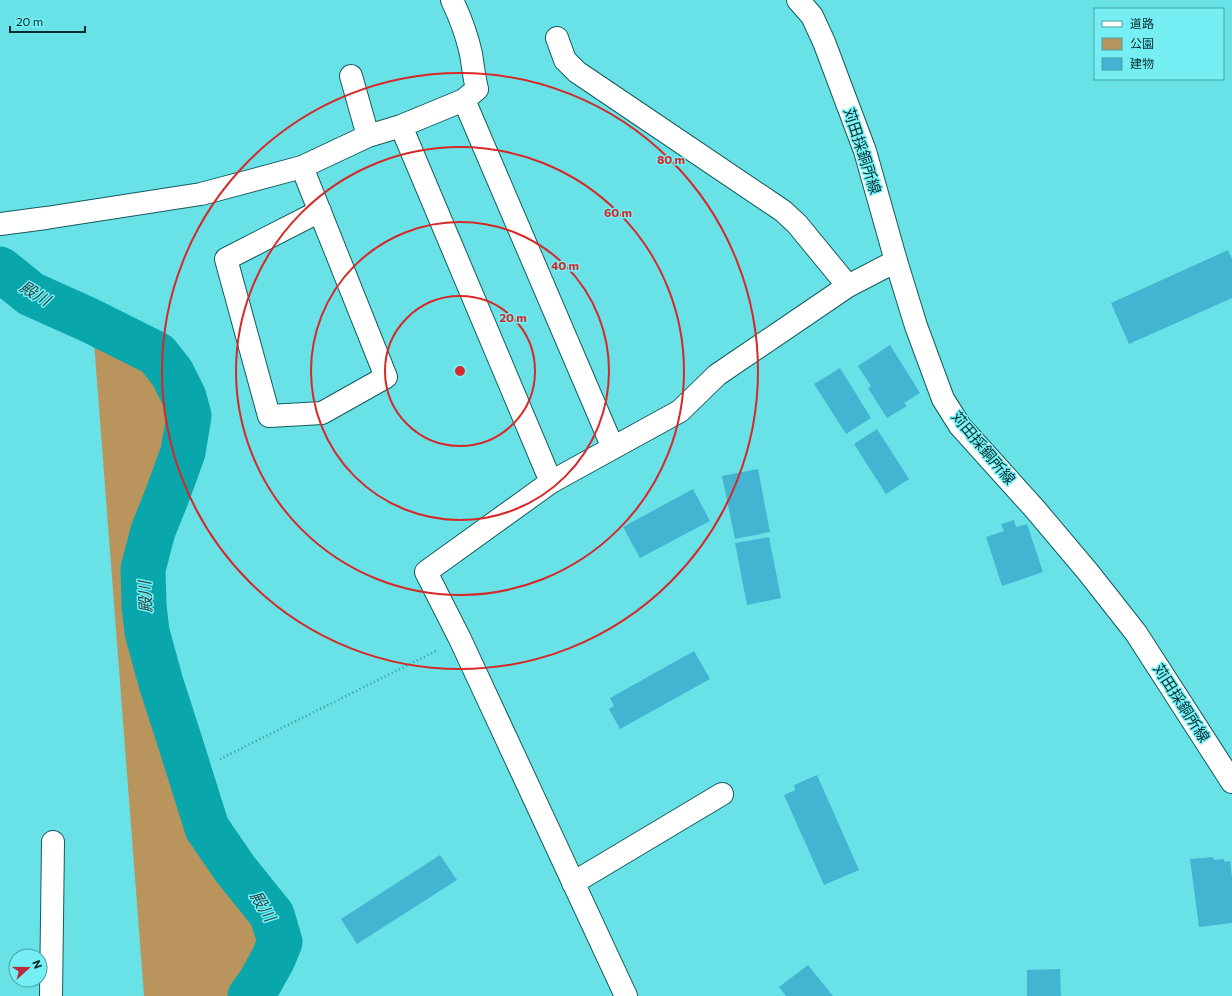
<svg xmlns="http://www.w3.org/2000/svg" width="1232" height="996" font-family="Commissioner,'Noto Sans JP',sans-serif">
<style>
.green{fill:#b9955d}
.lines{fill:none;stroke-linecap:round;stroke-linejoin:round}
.river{stroke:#09a6ab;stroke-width:45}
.building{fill:#43b5d3}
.street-casing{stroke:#165b5d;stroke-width:24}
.primary-casing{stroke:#165b5d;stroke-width:24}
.path{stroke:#3d9497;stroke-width:2.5;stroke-dasharray:1 3;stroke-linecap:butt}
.street{stroke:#fff;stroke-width:22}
.primary{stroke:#fff;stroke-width:22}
.ring{fill:none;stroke:#d62828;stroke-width:2}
.labels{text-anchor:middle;stroke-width:3;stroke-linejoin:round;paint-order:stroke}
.street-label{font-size:15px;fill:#032d2e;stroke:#76eff4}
.water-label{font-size:16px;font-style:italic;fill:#2a4647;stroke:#76eff4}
.centre{fill:#d62828;stroke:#76eff4;stroke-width:2}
.ring-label{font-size:12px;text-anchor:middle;font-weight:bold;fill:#d62828;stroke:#76eff4;stroke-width:3;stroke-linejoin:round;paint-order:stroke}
</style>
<rect width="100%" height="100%" fill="#68e2e6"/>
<path class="green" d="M 93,329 L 140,360 L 158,373 L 173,389 L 178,401 L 179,413 L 170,448 L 142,522 L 129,599 L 133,627 L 158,705 L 170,751 L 181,787 L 198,828 L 213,856 L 259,914 L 269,938 L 261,957 L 234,996 L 144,996 Z"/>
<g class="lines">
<path class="river" d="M 0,269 L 31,294 L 89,320 L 157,354 L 172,373 L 184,397 L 189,416 L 183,452 L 167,496 L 153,531 L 143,569 L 144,605 L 147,632 L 161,683 L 181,745 L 207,828 L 235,869 L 272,915 L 280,942 L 273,959 L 259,984 L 250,996"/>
</g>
<path class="building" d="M 1228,250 L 1232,259 L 1232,298 L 1129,344 L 1111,303 Z
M 890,345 L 920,393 L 904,403 L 907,406 L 887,418 L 868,388 L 871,386 L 858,366 Z
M 840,368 L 871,418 L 846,434 L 814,384 Z
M 877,429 L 909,479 L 886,494 L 854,444 Z
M 758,469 L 770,532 L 735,539 L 722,476 Z
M 693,489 L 710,521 L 640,558 L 623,527 Z
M 1014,520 L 1016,527 L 1027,524 L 1043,572 L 1002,586 L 986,537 L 1004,531 L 1001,524 Z
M 769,537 L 781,598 L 747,605 L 735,543 Z
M 694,651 L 710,679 L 620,729 L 609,709 L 614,706 L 610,698 Z
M 817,775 L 859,870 L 824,885 L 784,795 L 795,790 L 794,785 Z
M 440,855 L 457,880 L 357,944 L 341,919 Z
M 1213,857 L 1214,860 L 1224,859 L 1225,862 L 1230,861 L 1232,877 L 1232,923 L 1199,927 L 1190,859 Z
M 808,965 L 833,996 L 786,996 L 779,987 Z
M 1060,969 L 1061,996 L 1027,996 L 1027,970 Z"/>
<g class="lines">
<defs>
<path id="street" d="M 557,38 L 565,60 L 577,72 L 783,211 L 797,224 L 848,286
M 351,76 L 368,136
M 464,100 L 613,448
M 401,126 L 551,482
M 302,167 L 386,377 L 322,413 L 269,416 L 226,259 L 320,211
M 0,224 L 46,218 L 201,194 L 302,167 L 368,136 L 401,126 L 464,100 L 477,89 C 474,77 473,66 471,54 C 467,35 460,17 452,0
M 573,883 L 722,794
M 51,996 L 53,842
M 626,996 L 460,639 L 426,572 L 551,482 L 680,411 L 717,375 L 848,286 L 896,261"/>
<path id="primary" d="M 798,0 L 812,16 L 824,42 L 865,151 L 896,261 L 916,326 L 943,399 L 960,426 L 1034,508 L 1088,572 L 1136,633 L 1232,782"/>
</defs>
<use href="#street" class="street-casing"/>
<use href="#primary" class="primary-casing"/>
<path class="path" d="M 220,759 L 438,650"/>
<use href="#street" class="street"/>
<use href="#primary" class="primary"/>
</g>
<g class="ring">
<circle cx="460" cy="371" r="75"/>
<circle cx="460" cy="371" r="149"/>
<circle cx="460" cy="371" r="224"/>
<circle cx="460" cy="371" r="298"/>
</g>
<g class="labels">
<g class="street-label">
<text transform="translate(862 151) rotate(72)" y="5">苅田採銅所線</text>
<text transform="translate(983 448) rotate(50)" y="5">苅田採銅所線</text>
<text transform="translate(1181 703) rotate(57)" y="5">苅田採銅所線</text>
</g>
<g class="water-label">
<text transform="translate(35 293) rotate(31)" y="6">殿川</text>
<text transform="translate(145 597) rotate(-93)" y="6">殿川</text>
<text transform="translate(263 906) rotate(58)" y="6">殿川</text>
</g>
</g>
<circle cx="460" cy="371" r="6" class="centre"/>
<g class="ring-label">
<text x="671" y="164">80 m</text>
<text x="618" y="217">60 m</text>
<text x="565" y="270">40 m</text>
<text x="513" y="322">20 m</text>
</g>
<rect x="1094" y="8" width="130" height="72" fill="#76eff4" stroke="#48a1a5"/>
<rect x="1102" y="21" width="20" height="6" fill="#ffffff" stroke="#48a1a5"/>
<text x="1130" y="28" font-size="12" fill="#032d2e">道路</text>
<rect x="1102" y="38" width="20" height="12" fill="#b9955d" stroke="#48a1a5"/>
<text x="1130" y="48" font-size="12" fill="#032d2e">公園</text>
<rect x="1102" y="58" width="20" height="12" fill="#43b5d3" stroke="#48a1a5"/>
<text x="1130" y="68" font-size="12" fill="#032d2e">建物</text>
<g transform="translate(28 968) rotate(69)"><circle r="19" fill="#76eff4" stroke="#48a1a5"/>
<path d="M0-3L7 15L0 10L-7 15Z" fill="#ba293f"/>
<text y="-6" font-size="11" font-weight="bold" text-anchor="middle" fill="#032d2e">N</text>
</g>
<path d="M10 26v6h75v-6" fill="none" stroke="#032d2e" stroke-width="2"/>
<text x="16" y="26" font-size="12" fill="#032d2e" stroke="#76eff4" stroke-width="3" paint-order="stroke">20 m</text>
</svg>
